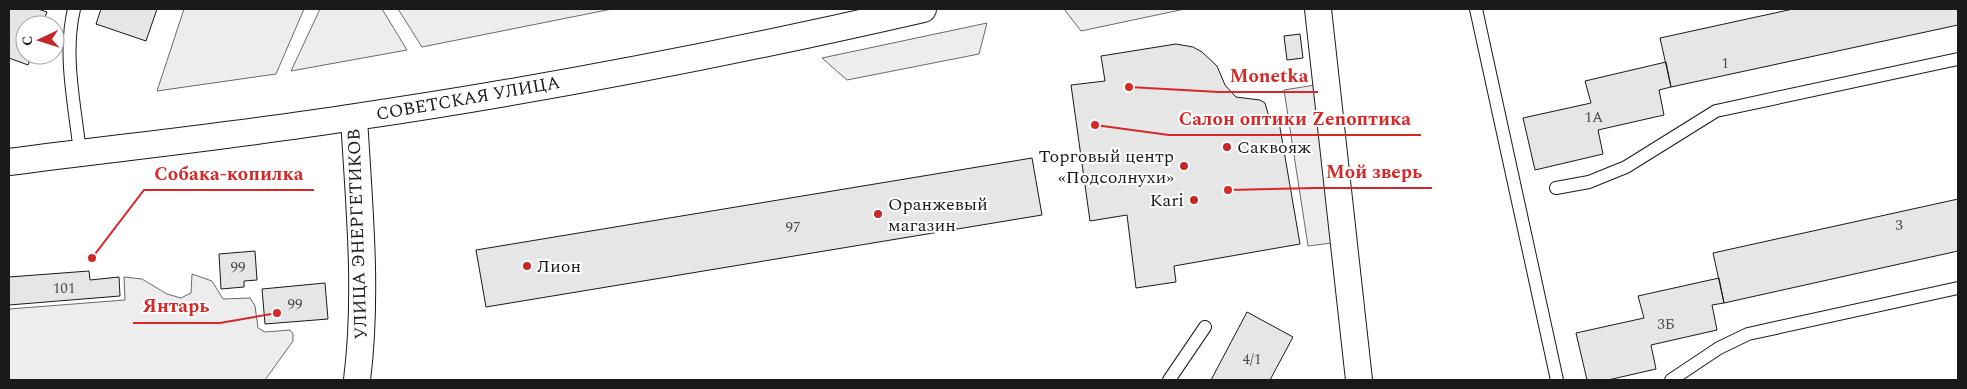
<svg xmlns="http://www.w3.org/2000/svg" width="1967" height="389" font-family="Spectral,serif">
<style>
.built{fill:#ededed;stroke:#6a6a6a}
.building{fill:#e6e6e6;stroke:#1a1a1a}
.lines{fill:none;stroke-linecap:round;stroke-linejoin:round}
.lane-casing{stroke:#1a1a1a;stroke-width:14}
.street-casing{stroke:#1a1a1a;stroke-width:28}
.lane{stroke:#fff;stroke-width:12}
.street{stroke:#fff;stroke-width:26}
.poi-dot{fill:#c62828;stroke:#fff;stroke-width:2}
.labels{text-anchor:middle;stroke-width:4;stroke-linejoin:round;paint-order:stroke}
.number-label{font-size:15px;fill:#4d4d4d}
.street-label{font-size:18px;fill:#1a1a1a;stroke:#fff}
.poi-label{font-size:18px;fill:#1a1a1a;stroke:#fff;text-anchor:start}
.leader{fill:none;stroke:#d62828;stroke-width:2}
.callout-dot{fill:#d62828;stroke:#fff;stroke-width:2}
.callout-label{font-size:19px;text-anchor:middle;font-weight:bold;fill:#d62828;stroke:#fff;stroke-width:4;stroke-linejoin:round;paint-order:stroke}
</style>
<rect width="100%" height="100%" fill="#fff"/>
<path class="built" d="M 184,9 L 304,9 L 276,74 L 157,91 Z
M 320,9 L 382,9 L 407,50 L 291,71 Z
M 398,9 L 612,9 L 422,47 Z
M 1064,9 L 1185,9 L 1081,31 Z
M 987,23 L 979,54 L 847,80 L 822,58 Z
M 1315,85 L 1332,243 L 1308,246 L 1284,90 Z
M 192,274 L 212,281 L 223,299 L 250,298 L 255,306 L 258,328 L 265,332 L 290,330 L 293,334 L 293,341 L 265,380 L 9,380 L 9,309 L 125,300 L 124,277 L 142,279 L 167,294 L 181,298 L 191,293 Z"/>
<path class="building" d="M 9,9 L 38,9 L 47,12 L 42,25 L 25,25 L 25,55 L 32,55 L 28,65 L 9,58 Z
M 101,9 L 157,9 L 146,41 L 96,24 Z
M 1793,9 L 1958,9 L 1958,25 L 1671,87 L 1660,38 Z
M 1300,34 L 1303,58 L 1287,60 L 1284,36 Z
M 1176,44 L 1193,47 L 1202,52 L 1217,66 L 1225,85 L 1236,97 L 1260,100 L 1265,103 L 1269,117 L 1278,116 L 1300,244 L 1174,266 L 1176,282 L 1136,288 L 1127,215 L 1090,221 L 1071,85 L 1105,81 L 1101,56 Z
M 1666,62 L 1671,87 L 1659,90 L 1664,115 L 1598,130 L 1603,154 L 1535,170 L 1523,118 L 1591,103 L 1585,81 Z
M 1032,158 L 1042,215 L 486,307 L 476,250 Z
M 1958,199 L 1958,251 L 1724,303 L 1713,253 Z
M 255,251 L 257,280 L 244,281 L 244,287 L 221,289 L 219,254 Z
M 89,271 L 90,280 L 119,277 L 120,296 L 9,305 L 9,277 Z
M 1719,278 L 1724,303 L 1712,305 L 1717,330 L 1651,345 L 1656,369 L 1608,380 L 1587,380 L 1576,333 L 1644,318 L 1638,296 Z
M 325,283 L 328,319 L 265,324 L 262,289 Z
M 1247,312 L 1293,337 L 1270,380 L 1211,380 Z"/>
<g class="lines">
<defs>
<path id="lane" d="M 74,9 C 63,55 75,106 80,153
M 1476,9 L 1557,380
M 1556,188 L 1589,182 L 1626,167 L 1716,111 L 1958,59
M 1169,380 L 1205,327
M 1671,380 L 1719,348 L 1748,334 L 1958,288"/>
<path id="street" d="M 1318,9 L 1359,380
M 354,118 C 359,205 368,293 357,380
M 9,162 C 124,147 240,135 355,117 C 546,89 735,52 923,9"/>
</defs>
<use href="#lane" class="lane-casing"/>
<use href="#street" class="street-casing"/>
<use href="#lane" class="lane"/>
<use href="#street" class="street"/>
</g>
<g class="poi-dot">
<circle cx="1227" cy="147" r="5"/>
<circle cx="1184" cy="166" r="5"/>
<circle cx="1194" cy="200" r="5"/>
<circle cx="878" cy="214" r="5"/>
<circle cx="527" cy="266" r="5"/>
</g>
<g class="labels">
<g class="number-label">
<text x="1725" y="68">1</text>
<text x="1594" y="122">1А</text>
<text x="1899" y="230">3</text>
<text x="793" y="232">97</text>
<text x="238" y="272">99</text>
<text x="64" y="293">101</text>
<text x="295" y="309">99</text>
<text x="1666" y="329">3Б</text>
<text x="1252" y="364">4/1</text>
</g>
<g class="street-label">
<text transform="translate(468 98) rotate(-10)" y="6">СОВЕТСКАЯ УЛИЦА</text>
<text transform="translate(357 234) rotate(-92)" y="6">УЛИЦА ЭНЕРГЕТИКОВ</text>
</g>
<g class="poi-label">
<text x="1237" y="153">Саквояж</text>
<text x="1174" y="162" text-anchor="end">Торговый центр<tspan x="1174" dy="21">«Подсолнухи»</tspan></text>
<text x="1184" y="206" text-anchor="end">Kari</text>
<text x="888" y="210">Оранжевый<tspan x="888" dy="21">магазин</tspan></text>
<text x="537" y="272">Лион</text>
</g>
</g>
<path class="leader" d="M1129 87L1219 92H1318M1095 125L1169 135H1421M1228 190L1315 188H1432M92 258L144 190H314M277 313L220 323H133"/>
<g class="callout-dot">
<circle cx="1129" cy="87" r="5"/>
<circle cx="1095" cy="125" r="5"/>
<circle cx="1228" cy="190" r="5"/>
<circle cx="92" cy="258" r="5"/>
<circle cx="277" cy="313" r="5"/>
</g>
<g class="callout-label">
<text x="1269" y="82">Monetka</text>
<text x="1295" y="125">Салон оптики Zenоптика</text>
<text x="1374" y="178">Мой зверь</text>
<text x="229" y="180">Собака-копилка</text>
<text x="176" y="312">Янтарь</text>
</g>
<rect width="1967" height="389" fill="none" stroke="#1a1a1a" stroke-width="20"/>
<g transform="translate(40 40) rotate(266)"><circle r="24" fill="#ffffff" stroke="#a3a3a3"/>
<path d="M0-4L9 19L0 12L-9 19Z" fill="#c62828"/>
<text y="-8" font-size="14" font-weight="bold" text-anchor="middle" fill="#1a1a1a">С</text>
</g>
</svg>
